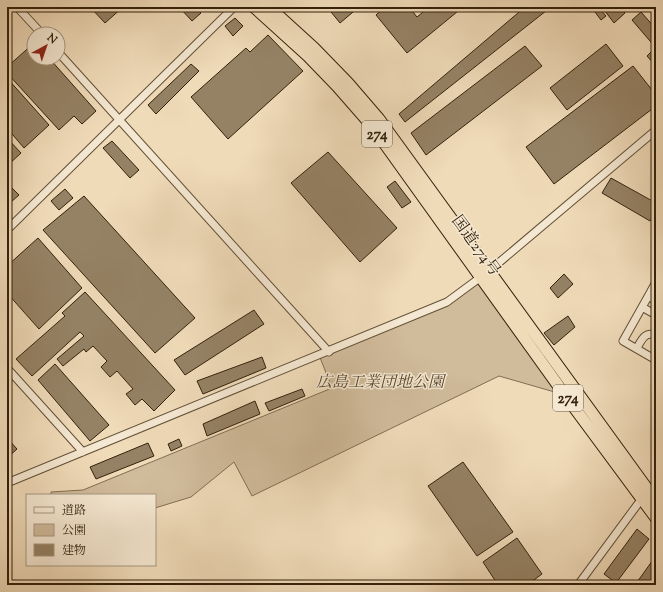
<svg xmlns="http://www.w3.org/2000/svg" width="663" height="592" font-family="'Sorts Mill Goudy','Noto Serif JP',serif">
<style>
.green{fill:#d0bb9b;stroke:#826e53}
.building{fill:#958265;stroke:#33210b}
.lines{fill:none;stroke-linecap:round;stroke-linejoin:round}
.minor-casing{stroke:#625036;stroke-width:9}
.highway-casing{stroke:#33210b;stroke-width:13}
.minor{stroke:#f5e8d2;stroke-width:7}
.highway{stroke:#f0dbb9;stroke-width:11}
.labels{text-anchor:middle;stroke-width:3;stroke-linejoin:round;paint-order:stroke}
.shield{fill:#f5e8d2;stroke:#6d5d47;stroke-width:1}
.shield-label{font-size:15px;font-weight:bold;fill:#33210b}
.street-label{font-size:16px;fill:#33210b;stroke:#f5e8d2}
.park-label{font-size:16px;font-style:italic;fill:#5a482f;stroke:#f5e8d2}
</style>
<rect width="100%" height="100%" fill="#f0dbb9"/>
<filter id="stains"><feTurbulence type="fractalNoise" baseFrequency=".005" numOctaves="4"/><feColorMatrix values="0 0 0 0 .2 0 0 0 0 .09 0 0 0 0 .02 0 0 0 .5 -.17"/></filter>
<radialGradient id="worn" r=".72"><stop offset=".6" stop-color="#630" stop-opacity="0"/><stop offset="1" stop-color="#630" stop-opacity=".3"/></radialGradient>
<path class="green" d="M 481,278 L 565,395 L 499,376 L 252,496 L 234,462 L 191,497 L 155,508 L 155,495 L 51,495 L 51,492 L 83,490 L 332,388 L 319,355 L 447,302 Z"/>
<path class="building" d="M 90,7 L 123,7 L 105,23 Z
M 179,7 L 195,7 L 201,13 L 192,21 Z
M 327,7 L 359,7 L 340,23 Z
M 385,7 L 409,7 L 417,17 L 429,7 L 463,7 L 407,53 L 376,15 Z
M 525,7 L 551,7 L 405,122 L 399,114 Z
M 602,7 L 620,7 L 625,13 L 614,23 Z
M 599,8 L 606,16 L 601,20 L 595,12 Z
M 641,12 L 656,29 L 656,48 L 632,20 Z
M 235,18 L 243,26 L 233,36 L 225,26 Z
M 268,35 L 303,71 L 228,139 L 191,97 L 246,48 L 250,52 Z
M 34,43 L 34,58 L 49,58 L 96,111 L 82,124 L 74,116 L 59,130 L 7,73 L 7,67 Z
M 606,44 L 623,66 L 567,110 L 550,88 Z
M 525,46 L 542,66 L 426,155 L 411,133 Z
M 654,49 L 656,52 L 656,62 L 654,64 L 647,56 Z
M 191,64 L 199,71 L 156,114 L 148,105 Z
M 633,66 L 656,95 L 656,106 L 554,184 L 526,147 Z
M 7,78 L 49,125 L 24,148 L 7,128 Z
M 7,138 L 21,153 L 7,166 Z
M 112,141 L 139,170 L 130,178 L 103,148 Z
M 328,152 L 397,228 L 360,262 L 291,183 Z
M 611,178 L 656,203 L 656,210 L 650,221 L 602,193 Z
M 395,181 L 411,202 L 402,208 L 387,187 Z
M 7,183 L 19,195 L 11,202 L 7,198 Z
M 65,189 L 73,198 L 59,210 L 51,201 Z
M 84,196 L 195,318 L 155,353 L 43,230 Z
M 38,238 L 82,288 L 39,329 L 7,293 L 7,266 Z
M 564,274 L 573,284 L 558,298 L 550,288 Z
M 85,292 L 175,390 L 154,411 L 142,399 L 135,405 L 126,394 L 133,389 L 117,371 L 110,377 L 101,367 L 107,361 L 93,346 L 86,352 L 84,349 L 63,366 L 57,359 L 84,336 L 80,332 L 32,376 L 16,359 L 65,316 L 62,313 Z
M 254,310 L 264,324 L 185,375 L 174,360 Z
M 568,316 L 575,327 L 554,345 L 544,333 Z
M 262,357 L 266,368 L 203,394 L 197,381 Z
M 55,364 L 109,425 L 90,441 L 38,380 Z
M 302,389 L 305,396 L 269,411 L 265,403 Z
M 255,401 L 260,414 L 207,436 L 203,424 Z
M 7,431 L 11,436 L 8,439 L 17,449 L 7,458 Z
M 179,439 L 182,446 L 171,451 L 168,444 Z
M 148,443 L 154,456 L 96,479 L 90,467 Z
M 463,462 L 513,532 L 477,556 L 428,486 Z
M 637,529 L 649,539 L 616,583 L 604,574 Z
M 517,538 L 542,574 L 527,585 L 498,585 L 483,562 Z
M 655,557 L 656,575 L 648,585 L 635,585 Z"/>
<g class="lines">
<defs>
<path id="minor" d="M 17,7 L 42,34
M 58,52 L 329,352
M 7,230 L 234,7
M 656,282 L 650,293 L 652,298 L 656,302
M 650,293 L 623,341 L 656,360
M 642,307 L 656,315
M 637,348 C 641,341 645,330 656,336
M 7,368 L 83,452
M 7,483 L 447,302 L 489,271 L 656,130
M 578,585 L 643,497"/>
<path id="highway" d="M 254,7 L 308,56 L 337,86 L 372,126 L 565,395 L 656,518
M 269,7 L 314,48 L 348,83 L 379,119 L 656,501"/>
</defs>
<use href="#minor" class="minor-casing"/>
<use href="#highway" class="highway-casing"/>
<use href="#minor" class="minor"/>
<use href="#highway" class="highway"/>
</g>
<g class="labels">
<g class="shield">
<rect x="362" y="121" width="30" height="26" rx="3"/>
<rect x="553" y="385" width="30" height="26" rx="3"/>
</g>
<g class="shield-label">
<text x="377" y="139">274</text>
<text x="568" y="403">274</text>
</g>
<g class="street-label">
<text transform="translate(477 245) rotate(54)" y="6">国道274号</text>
</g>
<g class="park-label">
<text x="380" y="387">広島工業団地公園</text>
</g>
</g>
<rect width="663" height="592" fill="none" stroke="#f0dbb9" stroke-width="24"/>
<rect x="8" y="8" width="647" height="576" fill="none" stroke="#33210b" stroke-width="2"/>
<rect x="12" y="12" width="639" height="568" fill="none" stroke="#33210b"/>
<rect x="26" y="494" width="130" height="72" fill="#f5e8d2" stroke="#a79882"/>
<rect x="34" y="507" width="20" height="6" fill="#f5e8d2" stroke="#a79882"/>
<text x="62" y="514" font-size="12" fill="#33210b">道路</text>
<rect x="34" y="524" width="20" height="12" fill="#d0bb9b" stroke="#a79882"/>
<text x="62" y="534" font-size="12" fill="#33210b">公園</text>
<rect x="34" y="544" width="20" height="12" fill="#958265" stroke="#a79882"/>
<text x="62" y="554" font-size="12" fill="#33210b">建物</text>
<g transform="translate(46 46) rotate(40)"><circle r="19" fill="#f5e8d2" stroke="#a79882"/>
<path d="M0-3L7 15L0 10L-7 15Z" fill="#8f2418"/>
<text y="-6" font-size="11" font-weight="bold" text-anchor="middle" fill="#33210b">N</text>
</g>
<rect width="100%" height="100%" filter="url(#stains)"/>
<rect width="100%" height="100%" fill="url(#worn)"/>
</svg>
